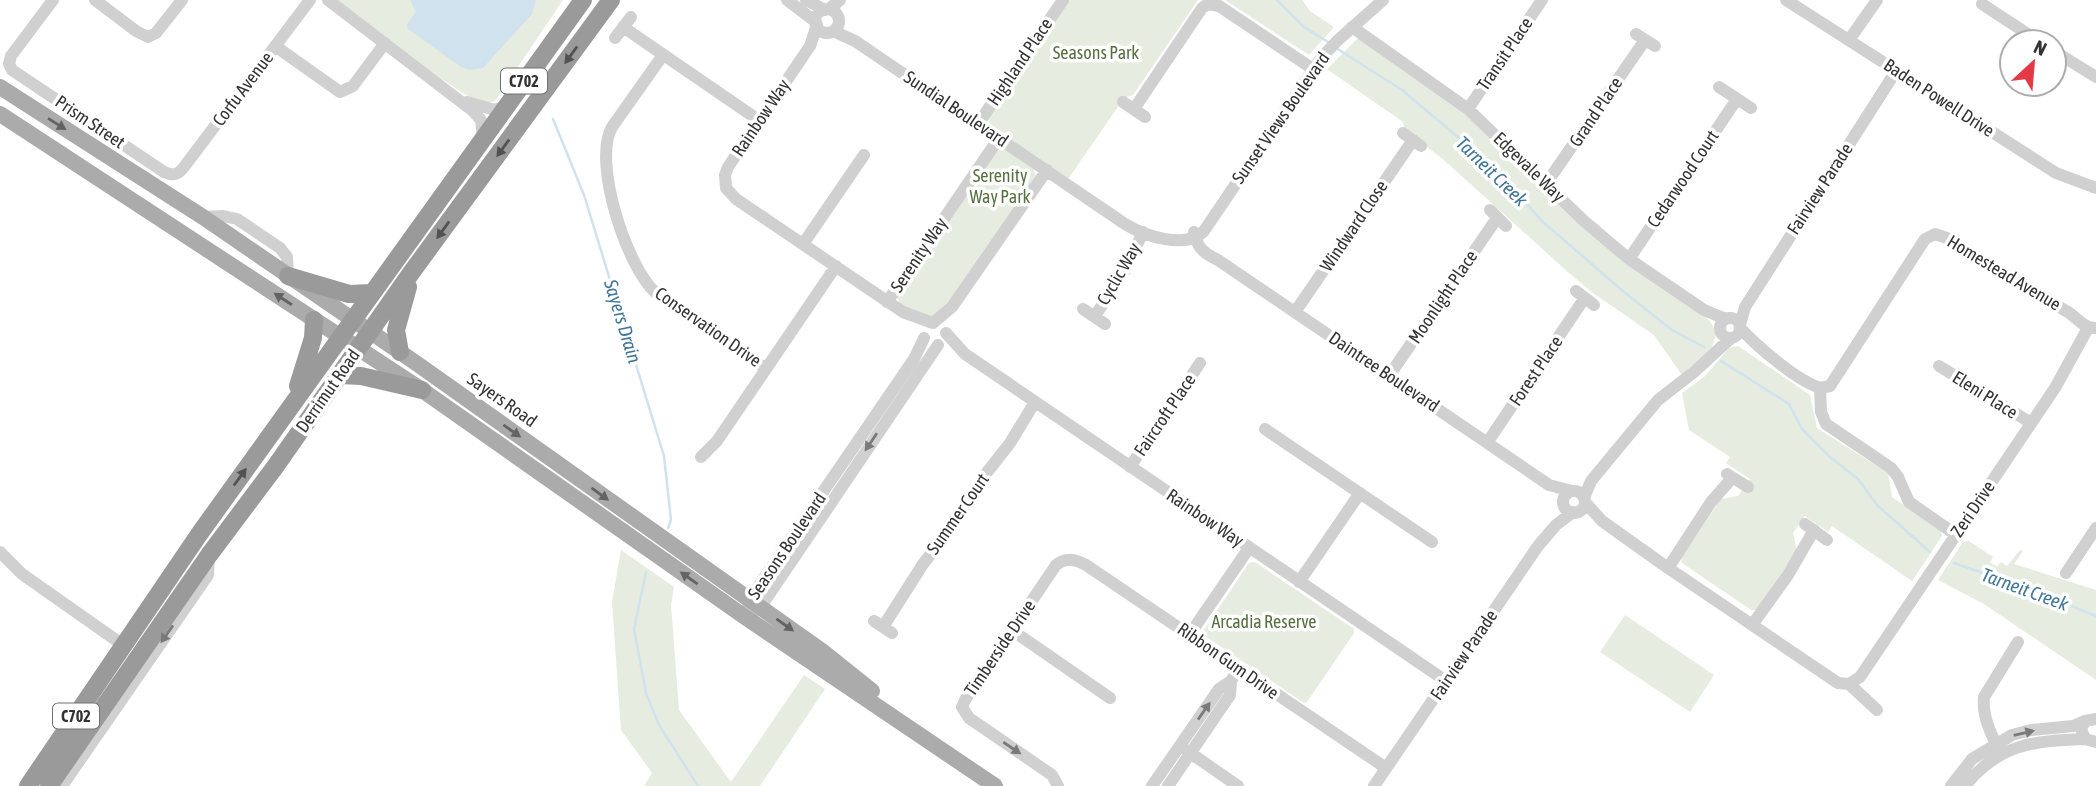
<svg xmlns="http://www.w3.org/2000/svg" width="2096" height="786" font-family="'Asap Condensed',sans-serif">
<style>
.green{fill:#e6ecdf}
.water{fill:#cfe2ee}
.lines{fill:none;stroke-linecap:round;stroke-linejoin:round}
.stream{stroke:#cfe2ee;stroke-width:2.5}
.minor{stroke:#d0d0d0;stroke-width:12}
.major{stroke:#ababab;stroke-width:16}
.highway{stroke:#9a9a9a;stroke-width:18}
.oneway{fill:#525252}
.oneway2{fill:#636363}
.oneway3{fill:#7a7a7a}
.labels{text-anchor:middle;stroke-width:7;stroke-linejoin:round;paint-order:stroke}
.shield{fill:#fff;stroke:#707070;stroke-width:2}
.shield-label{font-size:16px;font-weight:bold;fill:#333}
.park-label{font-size:18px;fill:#56703f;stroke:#fff}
.street-label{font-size:18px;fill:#333;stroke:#fff}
.water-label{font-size:19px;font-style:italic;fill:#3f7597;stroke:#fff}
</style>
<rect width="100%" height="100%" fill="#fff"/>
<path class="green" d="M 335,0 L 563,0 L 495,101 L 484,104 L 471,98 L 440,78 Z
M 1067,0 L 1198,0 L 1133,95 L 1124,98 L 1068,179 L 991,126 L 988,119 Z
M 1225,0 L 1302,0 L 1310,11 L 1334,27 L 1309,55 Z
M 1358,38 L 1441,94 L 1709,320 L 1717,332 L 1712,347 L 1682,375 L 1654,335 L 1593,293 L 1569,273 L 1444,160 L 1405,130 L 1403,122 L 1327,69 Z
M 1000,148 L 1004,148 L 1033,168 L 1036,176 L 947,307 L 934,318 L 901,305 L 897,297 L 995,151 Z
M 1738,346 L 1810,395 L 1817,428 L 1888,473 L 1892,497 L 1941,531 L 1942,536 L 1912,581 L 1832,526 L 1828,532 L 1805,516 L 1793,533 L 1797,551 L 1757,610 L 1751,610 L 1682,563 L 1681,558 L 1721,499 L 1738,496 L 1750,479 L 1726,463 L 1730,457 L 1689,430 L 1682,393 L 1704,377 L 1729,348 Z
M 1969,541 L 1993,557 L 1990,562 L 1997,567 L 2001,562 L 2007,566 L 2020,550 L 2023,551 L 2014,564 L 2096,590 L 2096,680 L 1984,604 L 1938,580 L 1963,542 Z
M 621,550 L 674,587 L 671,605 L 679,710 L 731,782 L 804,675 L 825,689 L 760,786 L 644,786 L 652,773 L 621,730 L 612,602 Z
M 1255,562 L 1354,629 L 1354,633 L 1307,702 L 1304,703 L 1205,636 L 1204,630 L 1249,563 Z
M 1625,615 L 1714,675 L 1690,712 L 1600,652 Z"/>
<path class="water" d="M 410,0 L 536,0 L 532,14 L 483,68 L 470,70 L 461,67 L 408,29 L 407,24 L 416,12 Z"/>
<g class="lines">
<path class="stream" d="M 1277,0 L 1304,27 L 1328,42
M 1336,48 L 1402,90 L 1491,165 L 1543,222 L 1624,292 L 1672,330 L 1704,347
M 553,119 L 584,195 L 664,456 L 671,520 L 668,528
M 1721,361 L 1789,404 L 1802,429 L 1830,457 L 1858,479 L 1877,505 L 1930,552
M 1954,563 L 2033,590 L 2096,616
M 646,572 L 634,629 L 646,693 L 659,725 L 698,786"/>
<path class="minor" d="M 53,0 L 11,56 L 9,64 L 12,70 L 164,172 C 173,176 178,175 184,167 L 310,0
M 95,0 L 136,31 L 148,37 L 156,33 L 182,0
M 328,0 L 473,111 L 481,120 L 483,138
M 787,0 L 816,22
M 806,0 L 825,10
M 1786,0 L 2056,173 L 2096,188
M 1982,4 L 2040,42
M 829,9 L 840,0
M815 21a12 12 0 1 1 24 0a12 12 0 1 1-24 0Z
M 817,25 L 810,46 L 728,167 L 725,175 L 726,188 L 736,199 L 903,312 L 933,323
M 623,27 L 760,121
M 1352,27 L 1468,109 L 1583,220 L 1629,259 L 1704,310 L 1726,319
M 833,31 L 855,41 L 1125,224 C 1145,236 1186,250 1204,231 L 1321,58 L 1337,41 L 1383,0
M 1636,34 L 1655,46
M 615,38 L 631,17
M 1849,40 L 1877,0
M 275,46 L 340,92 L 353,86 L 385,43
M 2054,51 L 2096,77
M 663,55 L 612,127 C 592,162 627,267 655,292 C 666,302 679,309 691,317 C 716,334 741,351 766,369
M 1719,87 L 1751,108
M 467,102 L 495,110 L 506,106
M 1123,102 L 1145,117
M 1134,109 L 1202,8 L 1208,4 L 1219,6 L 1313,69
M 1468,109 L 1542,0
M 978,124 L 1063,0
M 1403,133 L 1421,146
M 1546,184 L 1645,40
M 1490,210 L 1506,226
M 203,217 L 223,216 L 237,219 L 280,248 L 287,257 L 288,276
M 1194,232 C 1197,247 1203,253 1218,260 L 1549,485 L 1572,491
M 803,244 L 864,155
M 1629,259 L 1737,99
M 1576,291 L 1594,305
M 887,302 L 999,138
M 1083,309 L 1105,324
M 1295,312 L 1413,140
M 1095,316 L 1125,270 L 1143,232
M1720 328a10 10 0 1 1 20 0a10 10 0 1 1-20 0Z
M 933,323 L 952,307 L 1047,170
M 1740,325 L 1745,307 L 1896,71
M 1740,328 C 1759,348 1795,379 1820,388 L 1821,412 L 1826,424 L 1891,468 L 1898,477 L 1909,502 L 1955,534
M 946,333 L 965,354 L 1446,681
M 1939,366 L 2031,423
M 1389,376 L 1497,218
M 1820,388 L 1830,386 L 1925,239 L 1935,234 L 1947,238 C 1987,263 2027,289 2068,312 C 2077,318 2084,328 2095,328
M 1265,429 L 1432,542
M 1487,443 L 1584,299
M 701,457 L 717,441 L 836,266
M 1130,467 L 1200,363
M 1727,474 L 1748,487
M1563 502a11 11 0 1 1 22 0a11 11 0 1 1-22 0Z
M 1584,498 L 1591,481 L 1658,400 L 1694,372 L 1731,338
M 1585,502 L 1602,521 L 1668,568 L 1838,683 L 1849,684 L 1877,710
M 1805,524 L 1827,540
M 0,552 L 22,574 L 123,645
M 1668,568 L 1711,502 L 1732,478
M 2066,573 L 2096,528
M 1299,582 L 1360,493
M 748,606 L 749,600 L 914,359 L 924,338
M 755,611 L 760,608 L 938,345
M 874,621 L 892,633
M 1752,625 L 1788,575 L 1814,530
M 883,627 L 923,564 L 955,523 L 981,480 L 1010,443 L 1035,402
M 1013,631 L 1110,698
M 1190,634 L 1249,548
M 1849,684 L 1860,677 L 2055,388 L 2088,328
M 2096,719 L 2085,721 L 2081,729 L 2085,739 L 2096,742
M 1998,748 C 1990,732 1982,715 1984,697 L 2018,642
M 1186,750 L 1238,786
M 62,786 L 208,575 L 209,555
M 1058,786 L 1052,775 L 969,718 L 962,707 L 965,700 L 1056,565 C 1066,557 1075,559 1086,565 L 1386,768
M 1152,786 L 1219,689 L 1231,681 L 1239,668
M 1168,786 L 1230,695 L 1231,681
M 1374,786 L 1538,546 L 1556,525 L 1573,512
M 1951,786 L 1972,759 L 2012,735 L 2031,730 L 2073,726 L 2085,721
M 1965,786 C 1999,743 2035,741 2085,739"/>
<path class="major" d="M 0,87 L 203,217 L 416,363 L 822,651 L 872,691
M 0,114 L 422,390 L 745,617 L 995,786"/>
<path class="highway" d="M 288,276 L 349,294 L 371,293
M 400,352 L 396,330 L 408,287
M 340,375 L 361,376 L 422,390
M 298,386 L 313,338 L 314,320
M 28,786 L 200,533 L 583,0
M 49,786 L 209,555 L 275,467 L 411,273 L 611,0"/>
</g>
<defs><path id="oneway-solid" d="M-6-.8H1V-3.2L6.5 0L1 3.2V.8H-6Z" transform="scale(1.75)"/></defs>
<g class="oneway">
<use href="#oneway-solid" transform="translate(571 55) rotate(126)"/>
<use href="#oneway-solid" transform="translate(503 148) rotate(126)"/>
<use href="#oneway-solid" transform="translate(443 230) rotate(126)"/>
<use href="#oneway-solid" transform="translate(240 477) rotate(-54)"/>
</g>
<g class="oneway2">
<use href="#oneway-solid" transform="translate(57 124) rotate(32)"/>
<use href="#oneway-solid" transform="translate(283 299) rotate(-147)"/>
<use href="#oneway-solid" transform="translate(512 431) rotate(35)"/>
<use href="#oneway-solid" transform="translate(600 494) rotate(36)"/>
<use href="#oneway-solid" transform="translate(689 578) rotate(-145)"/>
<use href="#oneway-solid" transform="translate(785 625) rotate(35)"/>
</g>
<g class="oneway3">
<use href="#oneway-solid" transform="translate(871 442) rotate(124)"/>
<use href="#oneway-solid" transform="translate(167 634) rotate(125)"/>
<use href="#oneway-solid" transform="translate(1204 711) rotate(-55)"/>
<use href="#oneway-solid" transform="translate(2024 733) rotate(-13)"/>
<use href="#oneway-solid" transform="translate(1012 748) rotate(34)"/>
</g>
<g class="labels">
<g class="shield">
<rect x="501" y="68.5" width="46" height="25" rx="5"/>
<rect x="53" y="703.5" width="46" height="25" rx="5"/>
</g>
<g class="shield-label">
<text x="524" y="87">C702</text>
<text x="76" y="722">C702</text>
</g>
<g class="park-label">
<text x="1096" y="59">Seasons Park</text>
<text x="1000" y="182">Serenity<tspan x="1000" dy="21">Way Park</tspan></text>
<text x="1264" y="628">Arcadia Reserve</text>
</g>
<g class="street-label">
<text transform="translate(1505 54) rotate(-56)" y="6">Transit Place</text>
<text transform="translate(1020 62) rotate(-56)" y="6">Highland Place</text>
<text transform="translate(243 89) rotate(-53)" y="6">Corfu Avenue</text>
<text transform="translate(1939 98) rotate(33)" y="6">Baden Powell Drive</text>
<text transform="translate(956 109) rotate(34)" y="6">Sundial Boulevard</text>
<text transform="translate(1596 112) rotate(-56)" y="6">Grand Place</text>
<text transform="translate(761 118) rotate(-56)" y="6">Rainbow Way</text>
<text transform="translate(1281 118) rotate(-55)" y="6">Sunset Views Boulevard</text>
<text transform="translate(90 122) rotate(34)" y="6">Prism Street</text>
<text transform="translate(1529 167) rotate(44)" y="6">Edgevale Way</text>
<text transform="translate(1683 179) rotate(-56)" y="6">Cedarwood Court</text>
<text transform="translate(1820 189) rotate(-57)" y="6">Fairview Parade</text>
<text transform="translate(1354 226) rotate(-56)" y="6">Windward Close</text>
<text transform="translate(919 255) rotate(-56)" y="6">Serenity Way</text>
<text transform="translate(2004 273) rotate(31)" y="6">Homestead Avenue</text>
<text transform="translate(1119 274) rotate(-60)" y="6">Cyclic Way</text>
<text transform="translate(1443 297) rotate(-56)" y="6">Moonlight Place</text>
<text transform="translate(708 327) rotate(35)" y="6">Conservation Drive</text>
<text transform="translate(1536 371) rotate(-56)" y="6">Forest Place</text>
<text transform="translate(1384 372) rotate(34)" y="6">Daintree Boulevard</text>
<text transform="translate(328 391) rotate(-55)" y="6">Derrimut Road</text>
<text transform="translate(1985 395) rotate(32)" y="6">Eleni Place</text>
<text transform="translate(502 400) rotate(35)" y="6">Sayers Road</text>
<text transform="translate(1165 415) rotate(-56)" y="6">Faircroft Place</text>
<text transform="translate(1973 509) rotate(-56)" y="6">Zeri Drive</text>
<text transform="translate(958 514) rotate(-55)" y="6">Summer Court</text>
<text transform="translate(1205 518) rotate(34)" y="6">Rainbow Way</text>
<text transform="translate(787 546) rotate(-56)" y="6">Seasons Boulevard</text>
<text transform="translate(1000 648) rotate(-56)" y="6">Timberside Drive</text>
<text transform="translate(1464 655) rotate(-56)" y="6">Fairview Parade</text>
<text transform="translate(1228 661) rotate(35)" y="6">Ribbon Gum Drive</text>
</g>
<g class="water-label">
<text transform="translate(1492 171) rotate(44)" y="7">Tarneit Creek</text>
<text transform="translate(623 321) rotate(73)" y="7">Sayers Drain</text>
<text transform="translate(2025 589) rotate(20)" y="7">Tarneit Creek</text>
</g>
</g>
<g transform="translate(2033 63) rotate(26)"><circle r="33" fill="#ffffff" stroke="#adadad" stroke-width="2"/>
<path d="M0-5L12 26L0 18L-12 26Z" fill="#e63946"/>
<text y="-10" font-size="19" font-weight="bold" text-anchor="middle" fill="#333333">N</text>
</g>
</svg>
